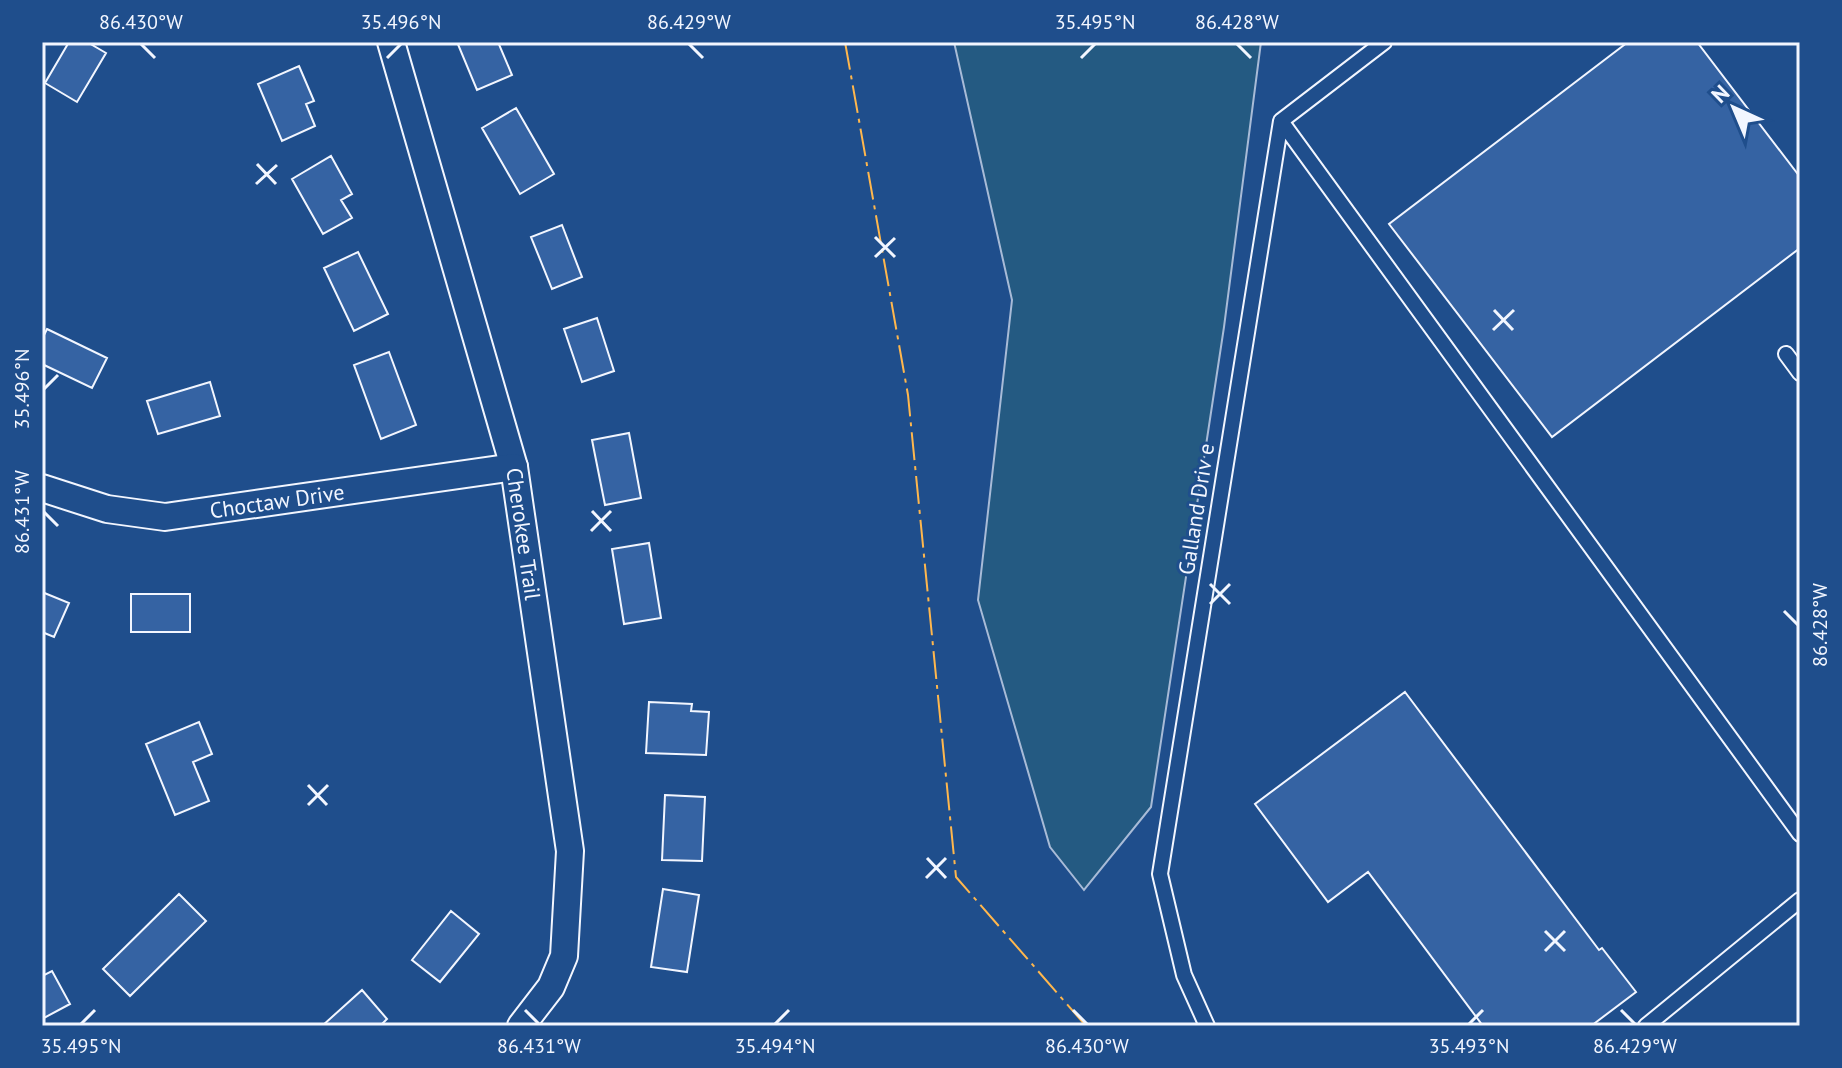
<svg xmlns="http://www.w3.org/2000/svg" width="1842" height="1068" font-family="'PT Sans',sans-serif">
<style>
.green{fill:#245a82;stroke:#a8bbd7;stroke-width:2}
.building{fill:#3563a3;stroke:#f2f6ff;stroke-width:2}
.lines{fill:none;stroke-linecap:round;stroke-linejoin:round}
.service-casing{stroke:#f2f6ff;stroke-width:18}
.minor-casing{stroke:#f2f6ff;stroke-width:30}
.service{stroke:#1f4e8c;stroke-width:14}
.minor{stroke:#1f4e8c;stroke-width:26}
.power{stroke:#ffb74d;stroke-width:2;stroke-dasharray:28 6 4 6;stroke-linecap:butt}
.ticks{fill:none;stroke:#f2f6ff;stroke-width:3}
.labels{text-anchor:middle;stroke-width:6;stroke-linejoin:round;paint-order:stroke}
.street-label{font-size:22px;fill:#f2f6ff;stroke:#1f4e8c}
.neatline{fill:none;stroke:#f2f6ff;stroke-width:3}
.ticks-label{font-size:20px;text-anchor:middle;fill:#f2f6ff}
</style>
<rect width="100%" height="100%" fill="#1f4e8c"/>
<path class="green" d="M 954,42 L 1261,42 L 1224,327 L 1151,807 L 1084,890 L 1050,847 L 978,600 L 1012,300 Z"/>
<path class="building" d="M 69,42 L 87,42 L 106,53 L 77,102 L 45,83 Z
M 457,42 L 498,42 L 512,75 L 477,90 Z
M 1628,42 L 1697,42 L 1800,177 L 1800,248 L 1552,437 L 1389,224 Z
M 299,66 L 314,101 L 306,104 L 315,126 L 282,141 L 258,84 Z
M 516,108 L 554,174 L 520,194 L 482,128 Z
M 331,156 L 352,194 L 341,200 L 352,218 L 323,234 L 292,179 Z
M 562,225 L 582,277 L 552,289 L 531,237 Z
M 358,252 L 388,314 L 354,331 L 324,268 Z
M 597,318 L 614,371 L 582,382 L 564,329 Z
M 47,329 L 107,358 L 92,388 L 42,364 L 42,339 Z
M 389,352 L 416,425 L 381,439 L 354,365 Z
M 210,382 L 220,416 L 158,434 L 147,401 Z
M 629,433 L 641,498 L 605,505 L 592,440 Z
M 649,543 L 661,618 L 624,624 L 612,549 Z
M 42,592 L 69,603 L 54,637 L 42,632 Z
M 131,594 L 190,594 L 190,632 L 131,632 Z
M 1405,692 L 1599,950 L 1602,948 L 1636,992 L 1591,1026 L 1483,1026 L 1368,872 L 1328,902 L 1255,804 Z
M 649,702 L 692,704 L 691,711 L 709,712 L 706,755 L 646,753 Z
M 199,722 L 212,754 L 193,762 L 209,801 L 175,815 L 146,744 Z
M 665,795 L 705,797 L 702,861 L 662,860 Z
M 663,889 L 699,895 L 687,972 L 651,967 Z
M 179,894 L 206,921 L 130,996 L 103,969 Z
M 451,911 L 479,934 L 440,982 L 412,960 Z
M 52,971 L 70,1004 L 42,1019 L 42,976 Z
M 362,990 L 387,1019 L 380,1026 L 322,1026 Z"/>
<g class="lines">
<defs>
<path id="service" d="M 1281,121 L 1800,834
M 1786,354 L 1800,373
M 1207,1026 L 1184,975 L 1160,874 L 1281,121 L 1384,42
M 1646,1026 L 1800,900"/>
<g id="minor">
<path id="s1" d="M 391,42 L 514,467 L 570,851 L 564,956 L 551,987 L 521,1026"/>
<path id="s2" d="M 42,488 L 107,509 L 165,517 L 514,467"/>
</g>
</defs>
<use href="#service" class="service-casing"/>
<use href="#minor" class="minor-casing"/>
<use href="#service" class="service"/>
<use href="#minor" class="minor"/>
<path class="power" d="M 845,42 L 908,395 L 956,877 L 1086,1026"/>
</g>
<path class="ticks" d="M 141,44 L 155,58M 689,44 L 703,58M 1237,44 L 1251,58M 387,58 L 401,44M 1081,58 L 1095,44M 257,164 L 276,184M 256,184 L 277,165M 875,237 L 895,257M 875,257 L 895,238M 1494,310 L 1513,330M 1493,330 L 1514,310M 44,389 L 58,375M 592,511 L 611,531M 44,512 L 58,526M 591,531 L 611,511M 1210,584 L 1230,604M 1210,604 L 1230,584M 1784,611 L 1798,625M 308,785 L 327,805M 308,805 L 328,785M 927,858 L 946,878M 926,878 L 946,858M 1545,931 L 1565,951M 1545,951 L 1565,931M 525,1010 L 539,1024M 1073,1010 L 1087,1024M 1621,1010 L 1635,1024M 81,1024 L 95,1010M 775,1024 L 789,1010M 1469,1024 L 1483,1010"/>
<g class="labels">
<g class="street-label">
<text dy="8" stroke="none"><textPath href="#s2" startOffset="240">Choctaw Drive</textPath></text>
<text transform="translate(1196 509) rotate(-81)" y="8">Galland Driv e</text>
<text dy="8" stroke="none"><textPath href="#s1" startOffset="510">Cherokee Trail</textPath></text>
</g>
</g>
<rect width="1842" height="1068" fill="none" stroke="#1f4e8c" stroke-width="88"/>
<g transform="translate(1734 108) rotate(316)" stroke="#1f4e8c" stroke-width="6" paint-order="stroke">
<path d="M0-6L14 30L0 20L-14 30Z" fill="#f2f6ff"/>
<text y="-12" font-size="22" font-weight="bold" text-anchor="middle" fill="#f2f6ff">N</text>
</g>
<rect x="44" y="44" width="1754" height="980" class="neatline"/>
<g class="ticks-label">
<text x="141" y="29">86.430°W</text>
<text x="401" y="29">35.496°N</text>
<text x="689" y="29">86.429°W</text>
<text x="1095" y="29">35.495°N</text>
<text x="1237" y="29">86.428°W</text>
<text transform="translate(22 389) rotate(-90)" y="7">35.496°N</text>
<text transform="translate(22 512) rotate(-90)" y="7">86.431°W</text>
<text transform="translate(1820 625) rotate(-90)" y="7">86.428°W</text>
<text x="81" y="1053">35.495°N</text>
<text x="539" y="1053">86.431°W</text>
<text x="775" y="1053">35.494°N</text>
<text x="1087" y="1053">86.430°W</text>
<text x="1469" y="1053">35.493°N</text>
<text x="1635" y="1053">86.429°W</text>
</g>
</svg>
